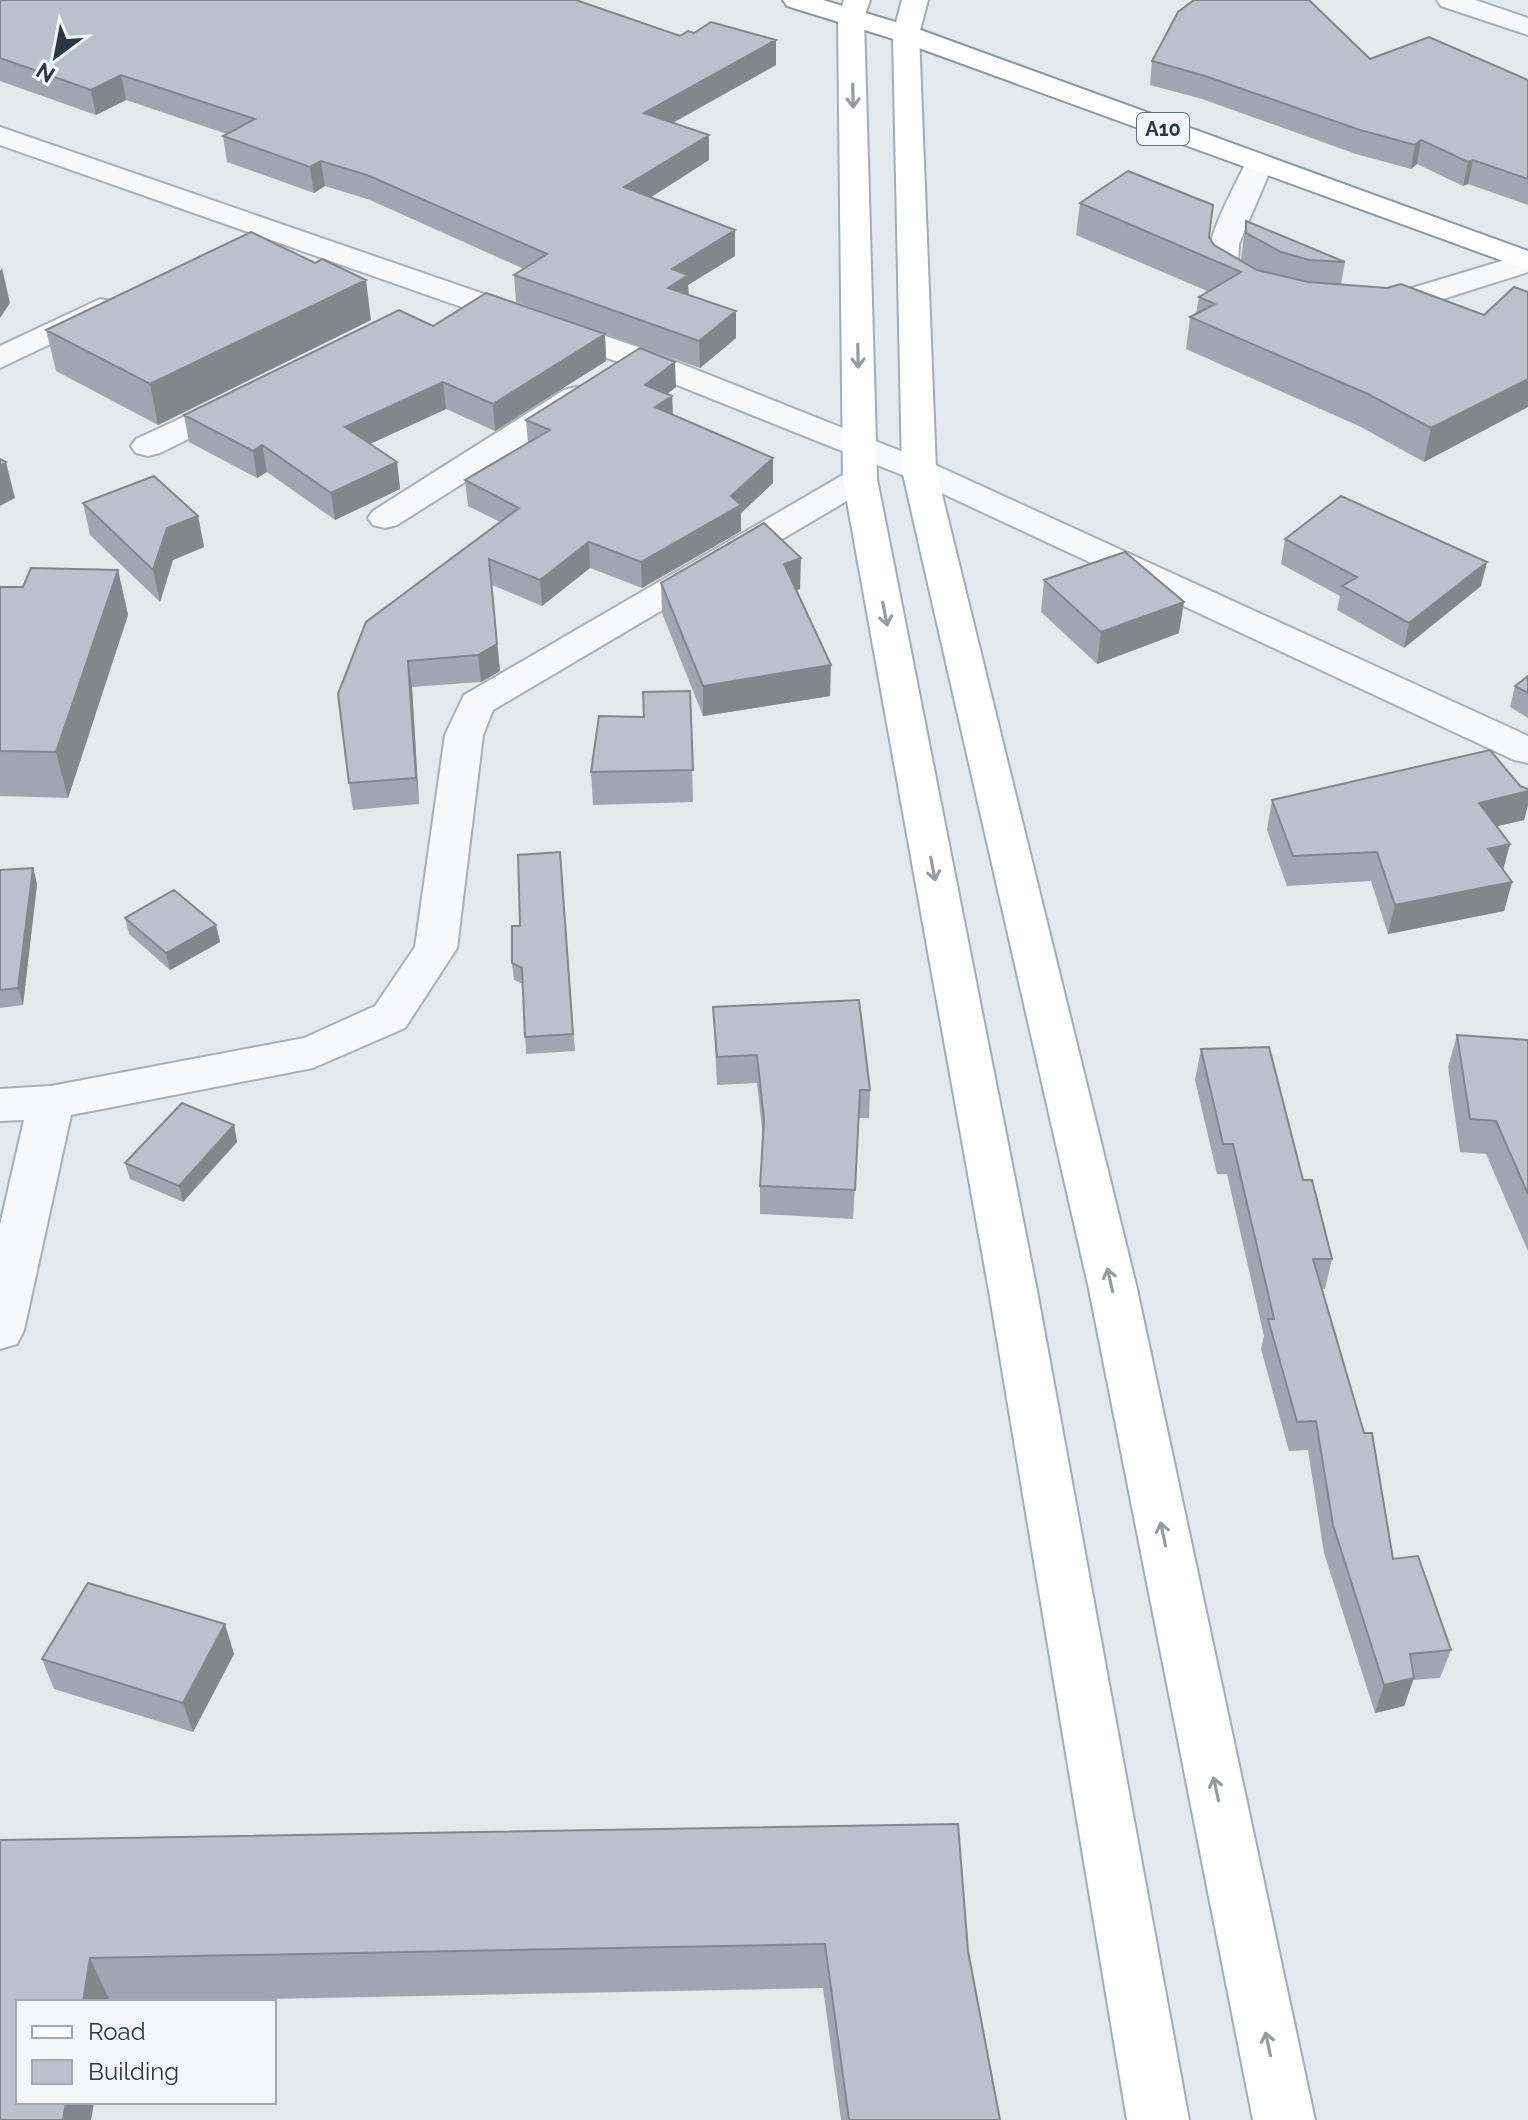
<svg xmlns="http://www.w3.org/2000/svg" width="1528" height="2120" font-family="Raleway,sans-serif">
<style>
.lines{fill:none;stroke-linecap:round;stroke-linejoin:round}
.minor-casing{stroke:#a7afb7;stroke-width:4}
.major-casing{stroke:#a1adb9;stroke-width:4}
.highway-casing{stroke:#8997a4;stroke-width:4}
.minor{fill:#f6f8fa;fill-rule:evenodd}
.major{fill:#fff;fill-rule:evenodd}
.highway{fill:#fff;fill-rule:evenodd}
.wall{fill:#a0a6af}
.shaded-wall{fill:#82878e}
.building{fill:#bac1cb;stroke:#82878e;stroke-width:2}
.oneway{stroke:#949ba2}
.labels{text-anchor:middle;stroke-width:6;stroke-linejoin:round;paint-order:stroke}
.shield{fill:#f3f6f9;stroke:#66707c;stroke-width:2}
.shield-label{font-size:20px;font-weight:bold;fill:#293746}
</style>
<rect width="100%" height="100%" fill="#e3e8ec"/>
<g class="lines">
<defs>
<path id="minor" d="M 1437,0 L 1475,0 L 1528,18 L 1528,35 L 1441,6 Z
M 0,127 L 649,351 L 931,463 L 1528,736 L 1528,763 L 1514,760 L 907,477 L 627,365 L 0,145 Z
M 1259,155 L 1269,158 L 1273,164 L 1239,244 L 1238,265 L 1270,282 L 1274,289 L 1270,296 L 1259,298 L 1248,296 L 1212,275 C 1196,252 1234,189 1245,164 L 1249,158 Z
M 1528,253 L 1528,272 L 1392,315 L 1381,317 L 1359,314 L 1354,307 L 1359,300 L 1379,298 Z
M 100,299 L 111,301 L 116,308 L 111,315 L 0,368 L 0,346 Z
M 576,387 L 588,390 L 592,397 L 588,404 L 397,525 L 385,528 L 373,525 L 368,518 L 373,511 L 564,390 Z
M 239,391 L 251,394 L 255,401 L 251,408 L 160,453 L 148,456 L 136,453 L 131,446 L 136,439 Z
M 860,469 L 872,472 L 877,479 L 872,486 L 493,710 L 483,735 L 457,948 L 405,1028 L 313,1068 L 71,1115 L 24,1330 L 17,1344 L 0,1349 L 0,1225 L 24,1120 L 0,1121 L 0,1089 L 51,1086 L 304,1038 L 375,1006 L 415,947 L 445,735 L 464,695 L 848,472 Z"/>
<path id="major" d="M 844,0 L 870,0 L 864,18 L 877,479 L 1037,1291 L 1189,2120 L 1127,2120 L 989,1291 L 843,479 L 838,18 Z
M 902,0 L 928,0 L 919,34 L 936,470 L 1137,1289 L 1315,2120 L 1253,2120 L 1089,1289 L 902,470 L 893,34 Z"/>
<path id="highway" d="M 783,0 L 823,0 L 915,28 L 1528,251 L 1528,270 L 897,40 L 787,6 Z"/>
</defs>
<use href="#minor" class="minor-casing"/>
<use href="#major" class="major-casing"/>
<use href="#highway" class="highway-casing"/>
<use href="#minor" class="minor"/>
<use href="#major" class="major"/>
<use href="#highway" class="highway"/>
</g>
<path class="wall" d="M 0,0 L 680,36 L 776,65 L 673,123 L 709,160 L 651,197 L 735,230 L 735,256 L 688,285 L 689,295 L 736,338 L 700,368 L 516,302 L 514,275 L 524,269 L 370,200 L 325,186 L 314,193 L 227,162 L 223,136 L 227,134 L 126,100 L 96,115 L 0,81 Z
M 1370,59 L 1528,80 L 1528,205 L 1468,184 L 1463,186 L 1417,164 L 1411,169 L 1356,154 L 1202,99 L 1150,85 L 1152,61 Z
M 1080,203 L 1214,245 L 1241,260 L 1246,221 L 1345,262 L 1341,284 L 1484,315 L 1528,292 L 1528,407 L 1424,462 L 1361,427 L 1186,349 L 1190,317 L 1196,314 L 1199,297 L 1207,291 L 1076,235 Z
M 371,320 L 158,425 L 56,371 L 46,330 Z
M 433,326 L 605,334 L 606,361 L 495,431 L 446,409 L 370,444 L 397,462 L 400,489 L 335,520 L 267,472 L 257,478 L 189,442 L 184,415 Z
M 676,387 L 667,394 L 672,396 L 673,415 L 773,483 L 741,513 L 741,531 L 642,588 L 590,568 L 542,606 L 492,585 L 500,671 L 481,682 L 412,687 L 419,804 L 353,810 L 349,783 L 366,622 L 500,522 L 468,506 L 465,480 L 528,443 L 526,420 Z
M 83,503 L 198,516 L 204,547 L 173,560 L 160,602 L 90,535 Z
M 1285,539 L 1481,586 L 1404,648 L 1337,610 L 1340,596 L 1281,564 Z
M 118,570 L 128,615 L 68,798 L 0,796 L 0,587 L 23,587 Z
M 1044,580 L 1179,633 L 1097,664 L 1041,612 Z
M 661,583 L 800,589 L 796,590 L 830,696 L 703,716 L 662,613 Z
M 1528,676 L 1528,718 L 1510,707 L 1515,686 Z
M 690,691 L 693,802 L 593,805 L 591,772 L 644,717 Z
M 1520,786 L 1528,789 L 1528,805 L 1524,820 L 1497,826 L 1510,844 L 1503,869 L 1512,882 L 1504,911 L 1388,934 L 1371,881 L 1287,886 L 1267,830 L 1272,800 Z
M 560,852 L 575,1051 L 526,1054 L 523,984 L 514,980 L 512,963 L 520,926 Z
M 33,868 L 37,884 L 23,1005 L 0,1008 L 0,870 Z
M 125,918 L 216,925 L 220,942 L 170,970 L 129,934 Z
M 713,1007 L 870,1090 L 869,1118 L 859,1118 L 853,1219 L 760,1214 L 760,1186 L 763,1137 L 757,1083 L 717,1085 Z
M 1457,1035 L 1528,1040 L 1528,1251 L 1486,1154 L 1460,1152 L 1448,1067 Z
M 1201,1049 L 1303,1180 L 1332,1259 L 1325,1289 L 1322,1289 L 1393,1559 L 1451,1650 L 1440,1678 L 1413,1680 L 1404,1706 L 1375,1713 L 1324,1553 L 1308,1450 L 1289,1451 L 1261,1349 L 1264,1336 L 1227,1174 L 1217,1174 L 1195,1080 Z
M 234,1125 L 237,1142 L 183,1202 L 130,1179 L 125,1163 Z
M 234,1654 L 193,1732 L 54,1689 L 42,1659 Z
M 958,1824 L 968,1951 L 1000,2120 L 841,2120 L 823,1988 L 110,2002 L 18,2002 L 18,2102 L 94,2102 L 91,2120 L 0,2120 L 0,1840 Z"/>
<path class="shaded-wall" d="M 776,40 L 776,65 L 645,138 L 644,113 Z
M 121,75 L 126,100 L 96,115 L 91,90 Z
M 709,135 L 709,160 L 626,213 L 624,187 Z
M 1421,140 L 1417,164 L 1411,169 L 1415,145 Z
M 1473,160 L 1468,184 L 1463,186 L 1468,162 Z
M 321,161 L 325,186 L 314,193 L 310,167 Z
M 735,230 L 735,256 L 688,285 L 689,301 L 668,288 L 672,269 Z
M 2,268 L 10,303 L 0,318 L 0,271 Z
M 366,280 L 371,320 L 158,425 L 150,384 Z
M 736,311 L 736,338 L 700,368 L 699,341 Z
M 605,334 L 606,361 L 495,431 L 493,404 Z
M 675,362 L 676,387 L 646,410 L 645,385 Z
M 1528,379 L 1528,407 L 1424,462 L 1431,428 Z
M 443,382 L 446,409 L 348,454 L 345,427 Z
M 672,396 L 673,421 L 655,407 Z
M 262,445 L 267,472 L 257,478 L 253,451 Z
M 773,458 L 773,483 L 741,513 L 741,531 L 642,588 L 641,562 L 731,496 Z
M 6,462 L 15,498 L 0,506 L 0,466 Z
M 397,462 L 400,489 L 335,520 L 331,493 Z
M 198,516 L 204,547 L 173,560 L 160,602 L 153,570 L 167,528 Z
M 589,542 L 590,568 L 542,606 L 540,580 Z
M 801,558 L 800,589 L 784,594 L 784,564 Z
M 1487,562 L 1481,586 L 1404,648 L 1409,623 Z
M 118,570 L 128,615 L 68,798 L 56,752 Z
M 1184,602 L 1179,633 L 1097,664 L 1101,632 Z
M 497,644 L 500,671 L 481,682 L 478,655 Z
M 408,661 L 412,687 L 419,804 L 416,778 Z
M 831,665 L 830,696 L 703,716 L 703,686 Z
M 1528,791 L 1528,805 L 1524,820 L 1471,832 L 1479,803 Z
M 1510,844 L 1502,874 L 1488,849 Z
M 33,868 L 37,884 L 23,1005 L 18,988 Z
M 1512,882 L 1504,911 L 1388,934 L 1395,905 Z
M 216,925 L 220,942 L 170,970 L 166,953 Z
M 234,1125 L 237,1142 L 183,1202 L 179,1186 Z
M 225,1624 L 234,1654 L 193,1732 L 183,1703 Z
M 1414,1678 L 1404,1706 L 1375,1713 L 1384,1685 Z
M 90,1958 L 110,2001 L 110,2002 L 83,2002 Z
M 66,2102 L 94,2102 L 91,2120 L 63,2120 Z"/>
<path class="building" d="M 0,0 L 576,0 L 680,36 L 688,31 L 694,33 L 711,22 L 776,40 L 644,113 L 709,135 L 624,187 L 735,230 L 672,269 L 688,275 L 668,288 L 736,311 L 699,341 L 514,275 L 547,254 L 367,175 L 321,161 L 310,167 L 223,136 L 255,119 L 121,75 L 91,90 L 0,58 Z
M 1194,0 L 1309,0 L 1370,59 L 1429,37 L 1528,80 L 1528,179 L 1473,160 L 1468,162 L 1421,140 L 1415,145 L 1360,130 L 1205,76 L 1152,61 L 1178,12 Z
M 1128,171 L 1213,205 L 1209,237 L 1214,245 L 1257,270 L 1308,282 L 1387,288 L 1401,284 L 1484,315 L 1514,287 L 1528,292 L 1528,379 L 1431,428 L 1368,394 L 1190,317 L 1215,304 L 1199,297 L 1241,272 L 1080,203 Z
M 1246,221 L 1345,262 L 1309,260 L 1281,252 L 1246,233 Z
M 251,232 L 315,263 L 322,259 L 366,280 L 150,384 L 46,330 Z
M 486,293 L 605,334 L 493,404 L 443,382 L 345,427 L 397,462 L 331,493 L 262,445 L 253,451 L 184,415 L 399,310 L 433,326 Z
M 640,348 L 675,362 L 645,385 L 672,396 L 655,407 L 773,458 L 731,496 L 741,505 L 641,562 L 589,542 L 540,580 L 489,559 L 497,644 L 478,655 L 408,661 L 416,778 L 349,783 L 338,694 L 366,622 L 519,508 L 465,480 L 550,430 L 526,420 Z
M 0,459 L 6,462 L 0,466 Z
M 154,476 L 198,516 L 167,528 L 153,570 L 83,503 Z
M 1341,496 L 1487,562 L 1409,623 L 1342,586 L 1357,577 L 1285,539 Z
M 764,523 L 801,558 L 784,564 L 831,665 L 703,686 L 661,583 Z
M 1125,552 L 1184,602 L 1101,632 L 1044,580 Z
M 31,568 L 118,570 L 56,752 L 0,751 L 0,587 L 23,587 Z
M 1528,676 L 1528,693 L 1515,686 Z
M 690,691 L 693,770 L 591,772 L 599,716 L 644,717 L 643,692 Z
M 1490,750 L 1520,786 L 1528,789 L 1528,791 L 1479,803 L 1510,844 L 1488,849 L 1512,882 L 1395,905 L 1377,852 L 1293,856 L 1272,800 Z
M 560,852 L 573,1034 L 525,1037 L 522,968 L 512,963 L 512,926 L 520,926 L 518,855 Z
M 33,868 L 18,988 L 0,990 L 0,870 Z
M 174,890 L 216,925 L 166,953 L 125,918 Z
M 859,1000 L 870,1090 L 860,1090 L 855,1190 L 760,1186 L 764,1120 L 757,1055 L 717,1057 L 713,1007 Z
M 1457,1035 L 1528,1040 L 1528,1194 L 1496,1121 L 1470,1119 Z
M 1269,1047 L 1303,1180 L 1312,1180 L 1332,1259 L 1313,1259 L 1364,1433 L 1372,1433 L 1393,1559 L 1418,1556 L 1451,1650 L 1410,1654 L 1414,1678 L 1384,1685 L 1333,1525 L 1316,1421 L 1297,1422 L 1268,1319 L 1274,1319 L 1233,1144 L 1223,1144 L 1201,1049 Z
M 182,1103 L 234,1125 L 179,1186 L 125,1163 Z
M 88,1583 L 225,1624 L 183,1703 L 42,1659 Z
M 958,1824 L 968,1951 L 1000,2120 L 849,2120 L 825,1944 L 90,1958 L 83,2002 L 18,2002 L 18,2102 L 66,2102 L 63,2120 L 0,2120 L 0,1840 Z"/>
<defs><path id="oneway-shaft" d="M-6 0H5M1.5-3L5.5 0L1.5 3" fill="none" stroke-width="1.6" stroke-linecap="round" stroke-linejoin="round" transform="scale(2)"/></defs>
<g class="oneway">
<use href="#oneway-shaft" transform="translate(853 96) rotate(89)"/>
<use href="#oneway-shaft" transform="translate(858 356) rotate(89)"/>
<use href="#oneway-shaft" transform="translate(885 614) rotate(79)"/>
<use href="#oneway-shaft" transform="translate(933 869) rotate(79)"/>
<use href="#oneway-shaft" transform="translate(1110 1280) rotate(-103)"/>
<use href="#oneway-shaft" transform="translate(1163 1534) rotate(-102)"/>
<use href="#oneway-shaft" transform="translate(1216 1789) rotate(-102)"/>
<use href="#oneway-shaft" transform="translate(1268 2044) rotate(-102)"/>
</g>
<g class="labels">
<rect class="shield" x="1137" y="113" width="52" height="32" rx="6"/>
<g class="shield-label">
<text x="1163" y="136">A10</text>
</g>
</g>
<rect x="16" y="2000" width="260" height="104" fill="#f3f6f9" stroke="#a2aab1" stroke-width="2"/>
<rect x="32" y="2026" width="40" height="12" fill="#ffffff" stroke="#a2aab1" stroke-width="2"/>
<text x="88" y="2040" font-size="24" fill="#293746">Road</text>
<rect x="32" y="2060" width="40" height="24" fill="#bac1cb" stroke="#a2aab1" stroke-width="2"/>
<text x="88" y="2080" font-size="24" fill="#293746">Building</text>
<g transform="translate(56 56) rotate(212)" stroke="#f3f6f9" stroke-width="6" paint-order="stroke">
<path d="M0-6L14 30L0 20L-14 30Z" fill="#293746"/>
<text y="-12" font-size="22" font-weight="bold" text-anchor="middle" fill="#293746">N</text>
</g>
</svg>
